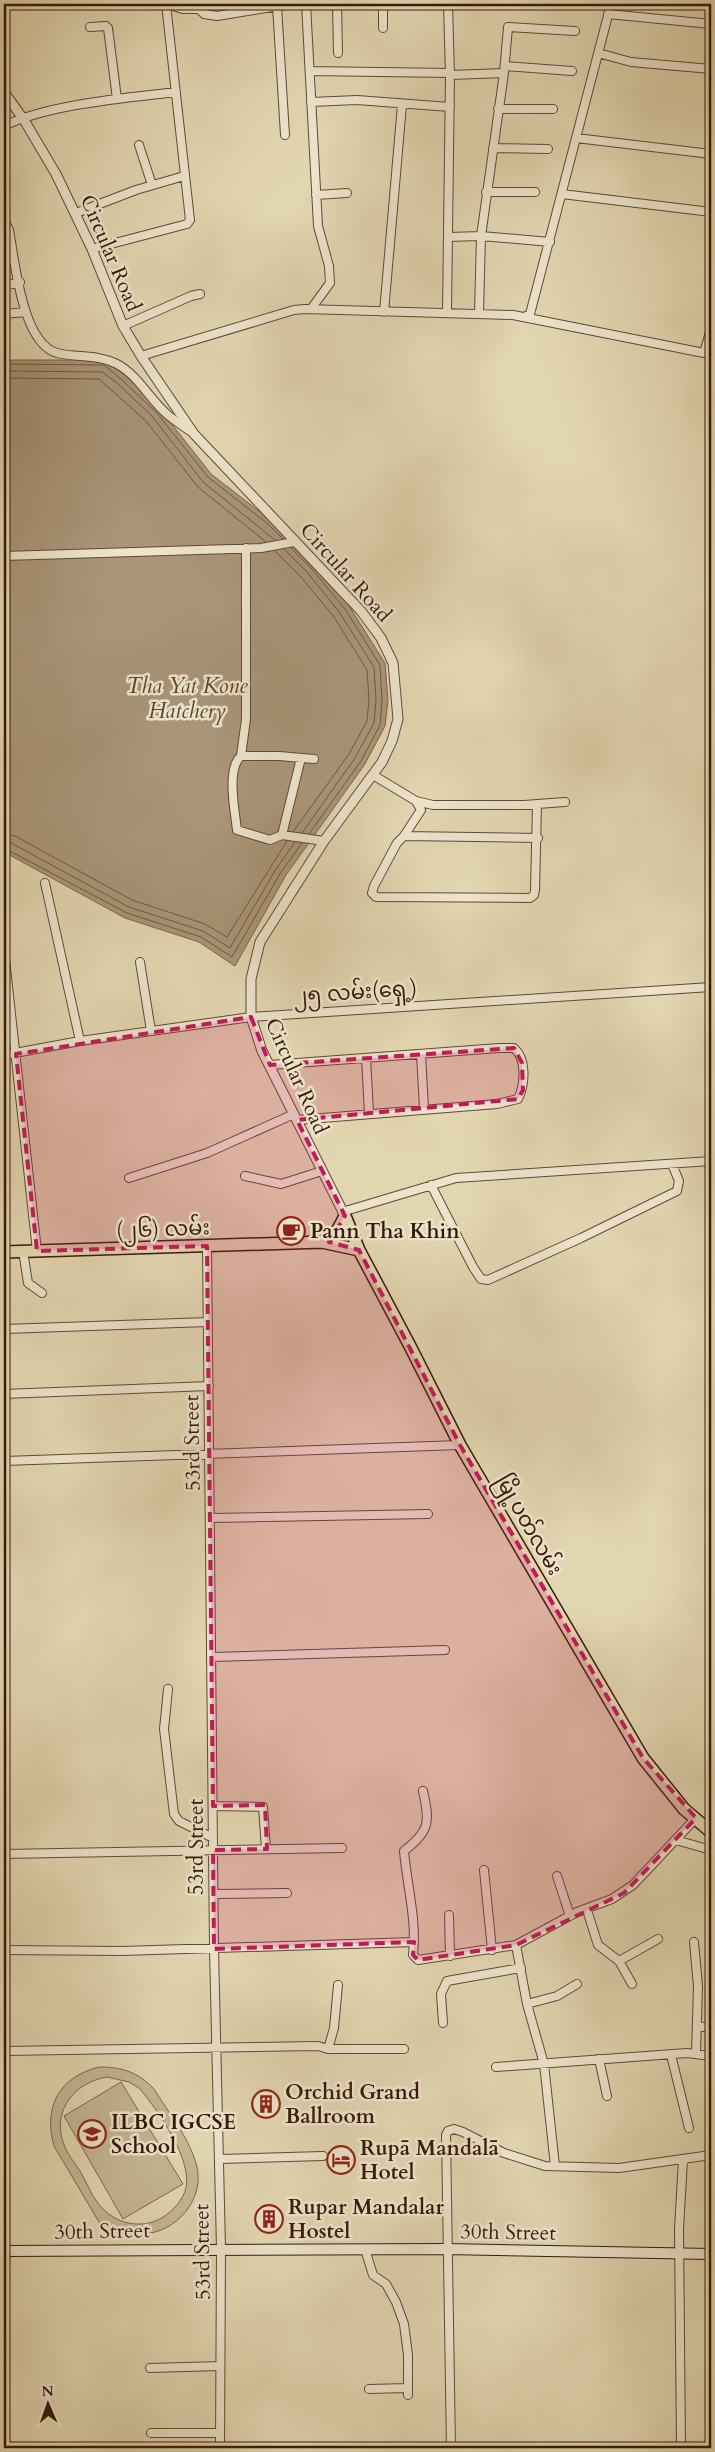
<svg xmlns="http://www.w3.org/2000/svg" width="715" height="2452" font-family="Cardo,'Noto Sans Myanmar',serif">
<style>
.green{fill:#c5b694;stroke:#7f674e;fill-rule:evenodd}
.water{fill:#a99578;stroke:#7c634c}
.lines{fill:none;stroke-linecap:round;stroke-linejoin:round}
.shore{stroke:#715640;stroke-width:1}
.minor-casing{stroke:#634833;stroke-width:10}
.tertiary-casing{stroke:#634833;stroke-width:11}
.secondary-casing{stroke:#391809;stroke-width:12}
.primary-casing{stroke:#391809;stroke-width:14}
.minor{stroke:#ece4cc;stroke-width:8}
.tertiary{stroke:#ece4cc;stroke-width:9}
.secondary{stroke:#ece4cc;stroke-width:10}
.primary{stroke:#e2d6b1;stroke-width:11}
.marked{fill:#c2185b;fill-opacity:0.2;stroke:#c2185b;stroke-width:4;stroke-dasharray:10 6;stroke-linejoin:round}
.labels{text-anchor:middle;stroke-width:5;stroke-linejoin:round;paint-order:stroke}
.street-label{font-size:21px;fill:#391809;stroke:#ece4cc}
.poi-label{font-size:21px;font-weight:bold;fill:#391809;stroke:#ece4cc;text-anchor:start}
.water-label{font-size:22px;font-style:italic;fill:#604430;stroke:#ece4cc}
</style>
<rect width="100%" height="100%" fill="#e2d6b1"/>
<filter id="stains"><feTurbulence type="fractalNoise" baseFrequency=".004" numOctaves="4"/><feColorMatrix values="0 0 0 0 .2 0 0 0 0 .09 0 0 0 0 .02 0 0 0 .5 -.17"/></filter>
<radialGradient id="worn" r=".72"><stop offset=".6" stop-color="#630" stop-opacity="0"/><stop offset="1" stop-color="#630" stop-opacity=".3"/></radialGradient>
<path class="green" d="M 99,2067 C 122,2067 138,2072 154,2089 C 168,2112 188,2136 196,2163 C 207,2198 176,2234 141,2234 C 132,2235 123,2231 115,2229 L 106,2234 L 54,2146 C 43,2107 59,2077 99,2067 ZM 107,2077 L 129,2082 L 139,2088 C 158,2110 192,2159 186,2188 C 183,2200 173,2211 163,2217 C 145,2229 119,2225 104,2210 C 93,2200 87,2183 80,2171 C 74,2162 66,2152 63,2142 C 52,2109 76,2082 107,2077 Z
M 121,2082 L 183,2184 L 123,2219 L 64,2116 Z"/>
<path class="water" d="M 4,360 L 105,360 L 125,375 L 160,409 L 211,474 L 272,521 L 315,564 L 349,606 L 385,663 L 388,700 L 385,726 L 365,764 L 286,875 L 235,966 L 199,942 L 125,918 L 4,852 Z"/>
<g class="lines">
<path class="shore" d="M 4,364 L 104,365 L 121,379 L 156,412 L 208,477 L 268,524 L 283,539
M 4,371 L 102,372 L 117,383 L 152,416 L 203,482 L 275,540
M 4,378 L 99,379 L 146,421 L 198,487 L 266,542
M 291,548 L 311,568 L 345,609 L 380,665 L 382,700 L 380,725 L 361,761 L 309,834
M 284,549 L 307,572 L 340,613 L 374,667 L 376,700 L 374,723 L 355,758 L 302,833
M 275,551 L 301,577 L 334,617 L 367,670 L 369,700 L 367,721 L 349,754 L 293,832
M 4,834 L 15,836 L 132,900 L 205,924 L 227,937 L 287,841
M 4,841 L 11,843 L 129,907 L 203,931 L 230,948 L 276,869 L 295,842
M 4,848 L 127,913 L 201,937 L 232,957 L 281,872 L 302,843"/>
<defs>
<path id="minor" d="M 166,4 L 183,9 L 199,9
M 199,4 L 199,9 L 204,14 L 217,16 L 291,4
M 306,4 L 318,226 L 329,266 L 330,283 L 311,309
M 337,4 L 338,53
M 383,4 L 383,28
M 277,6 L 285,135
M 608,14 L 711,24
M 90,27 L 106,26 L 108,28 L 117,99
M 598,53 L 631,62 L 711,69
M 506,66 L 572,71
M 310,71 L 450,73
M 450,75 L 504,73 L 508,27 L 575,31
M 311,102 L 357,100 L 450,107
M 498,109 L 553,109
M 4,126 C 49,104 126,98 176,92
M 576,138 L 711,154
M 139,145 L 152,185
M 493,148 L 548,149
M 486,192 L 535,192
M 562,194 L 711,212
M 316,195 L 347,193
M 76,213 L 136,190 L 184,176
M 4,220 L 9,230 C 15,262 22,343 57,353 C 77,358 98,354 117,364 C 138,375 150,400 168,415 C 175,421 183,426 190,431
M 448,237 L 481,236 L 550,242
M 92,249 L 187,224 L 190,220 L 166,4
M 4,286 L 20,282
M 384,312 L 402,105
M 447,312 L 450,75 L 448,4
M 479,313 L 481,236 L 504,73
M 4,314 L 26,312
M 526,316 L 530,314 L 611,4
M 123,326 L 191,296 L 200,294
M 141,356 L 294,310 L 305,309 L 513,315 L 704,353 L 711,329
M 4,556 L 261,548 L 294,542
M 241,756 L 246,719 L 246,548
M 314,759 L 279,756 L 241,756 C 226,769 235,811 237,830 L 270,840 L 282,835 L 324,841
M 373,775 L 416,801 L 433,805 L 524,805 L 565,802
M 416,801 L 421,810 L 404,836 L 397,843 L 374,886 L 372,893 L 376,897 L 530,898 L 534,895 L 535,890 L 537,804
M 282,835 L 301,758
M 404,836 L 538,838
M 45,883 L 80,1041
M 4,950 L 37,1251
M 140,962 L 151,1031
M 421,1054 L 424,1109
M 4,1055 L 80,1041 L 251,1017 L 711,987
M 366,1058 L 369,1113
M 270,1065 L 499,1048 L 514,1048 C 527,1059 525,1085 518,1099 L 497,1104 L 297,1120
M 245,1176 L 281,1184 L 322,1171
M 129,1178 L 207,1153 L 294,1114
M 431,1185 L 473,1267 L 481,1279 L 488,1280 L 581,1238 L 677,1191 L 679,1181 L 672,1164
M 342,1212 L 456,1178 L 711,1161
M 207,1246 L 214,1949 L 221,2248 L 220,2448
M 23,1251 L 28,1283 L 42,1293
M 4,1329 L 208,1322
M 4,1394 L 209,1386
M 4,1461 L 460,1445
M 211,1518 L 428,1514
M 212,1657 L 445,1650
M 168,1689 L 164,1729 L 174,1814 L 179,1821 L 213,1838
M 423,1791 C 430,1822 430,1831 404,1851 C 407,1886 417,1920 413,1955 L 418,1960 L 516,1945 L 577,1912 L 612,1899 L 633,1885 L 696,1818
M 213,1806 L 263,1807 L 266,1849
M 676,1840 L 711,1850
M 4,1854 L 342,1848
M 484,1870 L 492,1950
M 557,1876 L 570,1916
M 214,1894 L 287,1893
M 587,1910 L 598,1945 L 619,1961 L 658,1939
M 449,1915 L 450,1956
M 694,1942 L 698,1986 L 696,2053
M 516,1945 L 527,2004 L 544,2064 L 555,2166
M 4,1950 L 122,1951 L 414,1942
M 619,1961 L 632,1984
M 527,2004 L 557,1996 L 577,1984
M 443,2023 L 441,1994 L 447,1981 L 521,1968
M 697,2026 L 711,2028
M 328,2049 L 334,2028 L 338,1985
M 4,2051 L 318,2046 L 328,2049 L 404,2049
M 671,2055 L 689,2128
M 599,2059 L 607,2096
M 496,2067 L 687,2053 L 711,2056
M 219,2159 L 323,2156
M 365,2249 L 373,2275 L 386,2284 L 396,2302 L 404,2324 L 408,2355 L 408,2395
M 150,2368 L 220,2366
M 369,2389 L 408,2388
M 151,2433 L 220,2433
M 451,2448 L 446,2135 L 448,2131 L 454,2129 L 463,2132 L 504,2153 L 545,2166 L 619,2168 L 711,2155
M 681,2448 L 679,2229 L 683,2160"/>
<path id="tertiary" d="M 4,92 L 24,120 L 56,174 L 92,249 L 123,326 L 141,356 L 194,434 L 361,611 L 381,638 L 393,663 L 398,719 L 392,741 L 382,762 L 324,841 L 260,942 L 251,979 L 251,1017 L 262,1051 L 345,1216"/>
<path id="secondary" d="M 4,2251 L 446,2249 L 711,2254"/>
<path id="primary" d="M 345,1216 L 359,1250 L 410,1346 L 460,1445 L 643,1758 L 684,1809 L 711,1832
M 322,1242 L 336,1233 L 345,1216
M 4,1252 L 322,1242 L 359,1250"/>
</defs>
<use href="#minor" class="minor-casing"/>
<use href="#tertiary" class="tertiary-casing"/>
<use href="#secondary" class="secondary-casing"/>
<use href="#primary" class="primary-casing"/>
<use href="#minor" class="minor"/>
<use href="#tertiary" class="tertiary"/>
<use href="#secondary" class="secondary"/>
<use href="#primary" class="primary"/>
</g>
<path class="marked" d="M 251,1017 L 270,1065 L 514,1048 L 522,1063 L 523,1090 L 518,1099 L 297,1120 L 345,1216 L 329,1242 L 359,1250 L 460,1445 L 643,1758 L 696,1818 L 624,1893 L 516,1945 L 418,1960 L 413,1955 L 414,1942 L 214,1949 L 213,1850 L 267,1849 L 265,1805 L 213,1806 L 207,1246 L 37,1251 L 16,1054 Z"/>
<defs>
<symbol id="cafe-ring" viewBox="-11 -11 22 22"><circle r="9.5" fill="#ece4cc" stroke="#8f2418" stroke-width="1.5"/><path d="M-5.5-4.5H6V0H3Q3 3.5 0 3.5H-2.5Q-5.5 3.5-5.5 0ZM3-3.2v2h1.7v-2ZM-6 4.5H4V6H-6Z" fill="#8f2418"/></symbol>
<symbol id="building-ring" viewBox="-11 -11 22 22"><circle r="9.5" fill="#ece4cc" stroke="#8f2418" stroke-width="1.5"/><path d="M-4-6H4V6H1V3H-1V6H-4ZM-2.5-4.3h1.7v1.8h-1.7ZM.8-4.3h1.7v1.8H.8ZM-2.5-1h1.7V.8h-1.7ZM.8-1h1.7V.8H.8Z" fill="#8f2418"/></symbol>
<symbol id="school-ring" viewBox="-11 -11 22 22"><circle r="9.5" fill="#ece4cc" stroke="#8f2418" stroke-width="1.5"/><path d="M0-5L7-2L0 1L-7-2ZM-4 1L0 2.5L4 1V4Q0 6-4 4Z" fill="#8f2418"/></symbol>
<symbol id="hotel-ring" viewBox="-11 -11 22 22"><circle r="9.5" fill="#ece4cc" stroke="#8f2418" stroke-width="1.5"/><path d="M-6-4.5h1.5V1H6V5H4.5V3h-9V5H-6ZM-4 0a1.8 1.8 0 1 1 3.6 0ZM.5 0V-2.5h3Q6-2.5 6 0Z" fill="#8f2418"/></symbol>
</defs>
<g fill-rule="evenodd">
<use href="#cafe-ring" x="275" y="1215" width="32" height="32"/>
<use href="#building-ring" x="250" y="2088" width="32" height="32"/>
<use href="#school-ring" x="76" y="2118" width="32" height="32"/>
<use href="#hotel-ring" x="325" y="2144" width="32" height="32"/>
<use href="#building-ring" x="253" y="2203" width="32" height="32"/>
</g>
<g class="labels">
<g class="street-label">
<text transform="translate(111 253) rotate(67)" y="7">Circular Road</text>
<text transform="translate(346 572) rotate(48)" y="7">Circular Road</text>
<text transform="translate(355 992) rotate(-4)" y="7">၂၅ လမ်း(ရှေ့)</text>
<text transform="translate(297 1076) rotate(66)" y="7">Circular Road</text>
<text transform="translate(163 1229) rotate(-2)" y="7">(၂၆) လမ်း</text>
<text transform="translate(192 1443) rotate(-91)" y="7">53rd Street</text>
<text transform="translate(529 1525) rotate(60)" y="7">မြို့ပတ်လမ်း</text>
<text transform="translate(196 1847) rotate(-90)" y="7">53rd Street</text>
<text transform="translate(102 2231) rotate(-1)" y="7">30th Street</text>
<text transform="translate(508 2232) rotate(1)" y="7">30th Street</text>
<text transform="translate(202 2252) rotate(-91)" y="7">53rd Street</text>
</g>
<g class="poi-label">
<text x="310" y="1238">Pann Tha Khin</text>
<text x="285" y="2099">Orchid Grand<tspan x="285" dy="24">Ballroom</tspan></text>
<text x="111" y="2129">ILBC IGCSE<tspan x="111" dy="24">School</tspan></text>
<text x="360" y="2155">Rupā Mandalā<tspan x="360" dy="24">Hotel</tspan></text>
<text x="288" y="2214">Rupar Mandalar<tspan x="288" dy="24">Hostel</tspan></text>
</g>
<g class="water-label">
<text x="187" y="693">Tha Yat Kone<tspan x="187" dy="25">Hatchery</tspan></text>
</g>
</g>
<rect width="715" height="2452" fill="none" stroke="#e2d6b1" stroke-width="20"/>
<rect x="5" y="5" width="705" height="2442" fill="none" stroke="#391809" stroke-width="2.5"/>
<rect x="10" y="10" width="695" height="2432" fill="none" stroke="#391809"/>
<g transform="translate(48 2404) rotate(358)" stroke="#ece4cc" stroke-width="4" paint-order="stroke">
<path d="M0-4L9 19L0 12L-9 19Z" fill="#391809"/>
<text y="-8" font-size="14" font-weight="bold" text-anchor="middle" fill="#391809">N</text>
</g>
<rect width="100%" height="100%" filter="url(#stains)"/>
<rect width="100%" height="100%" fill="url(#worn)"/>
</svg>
